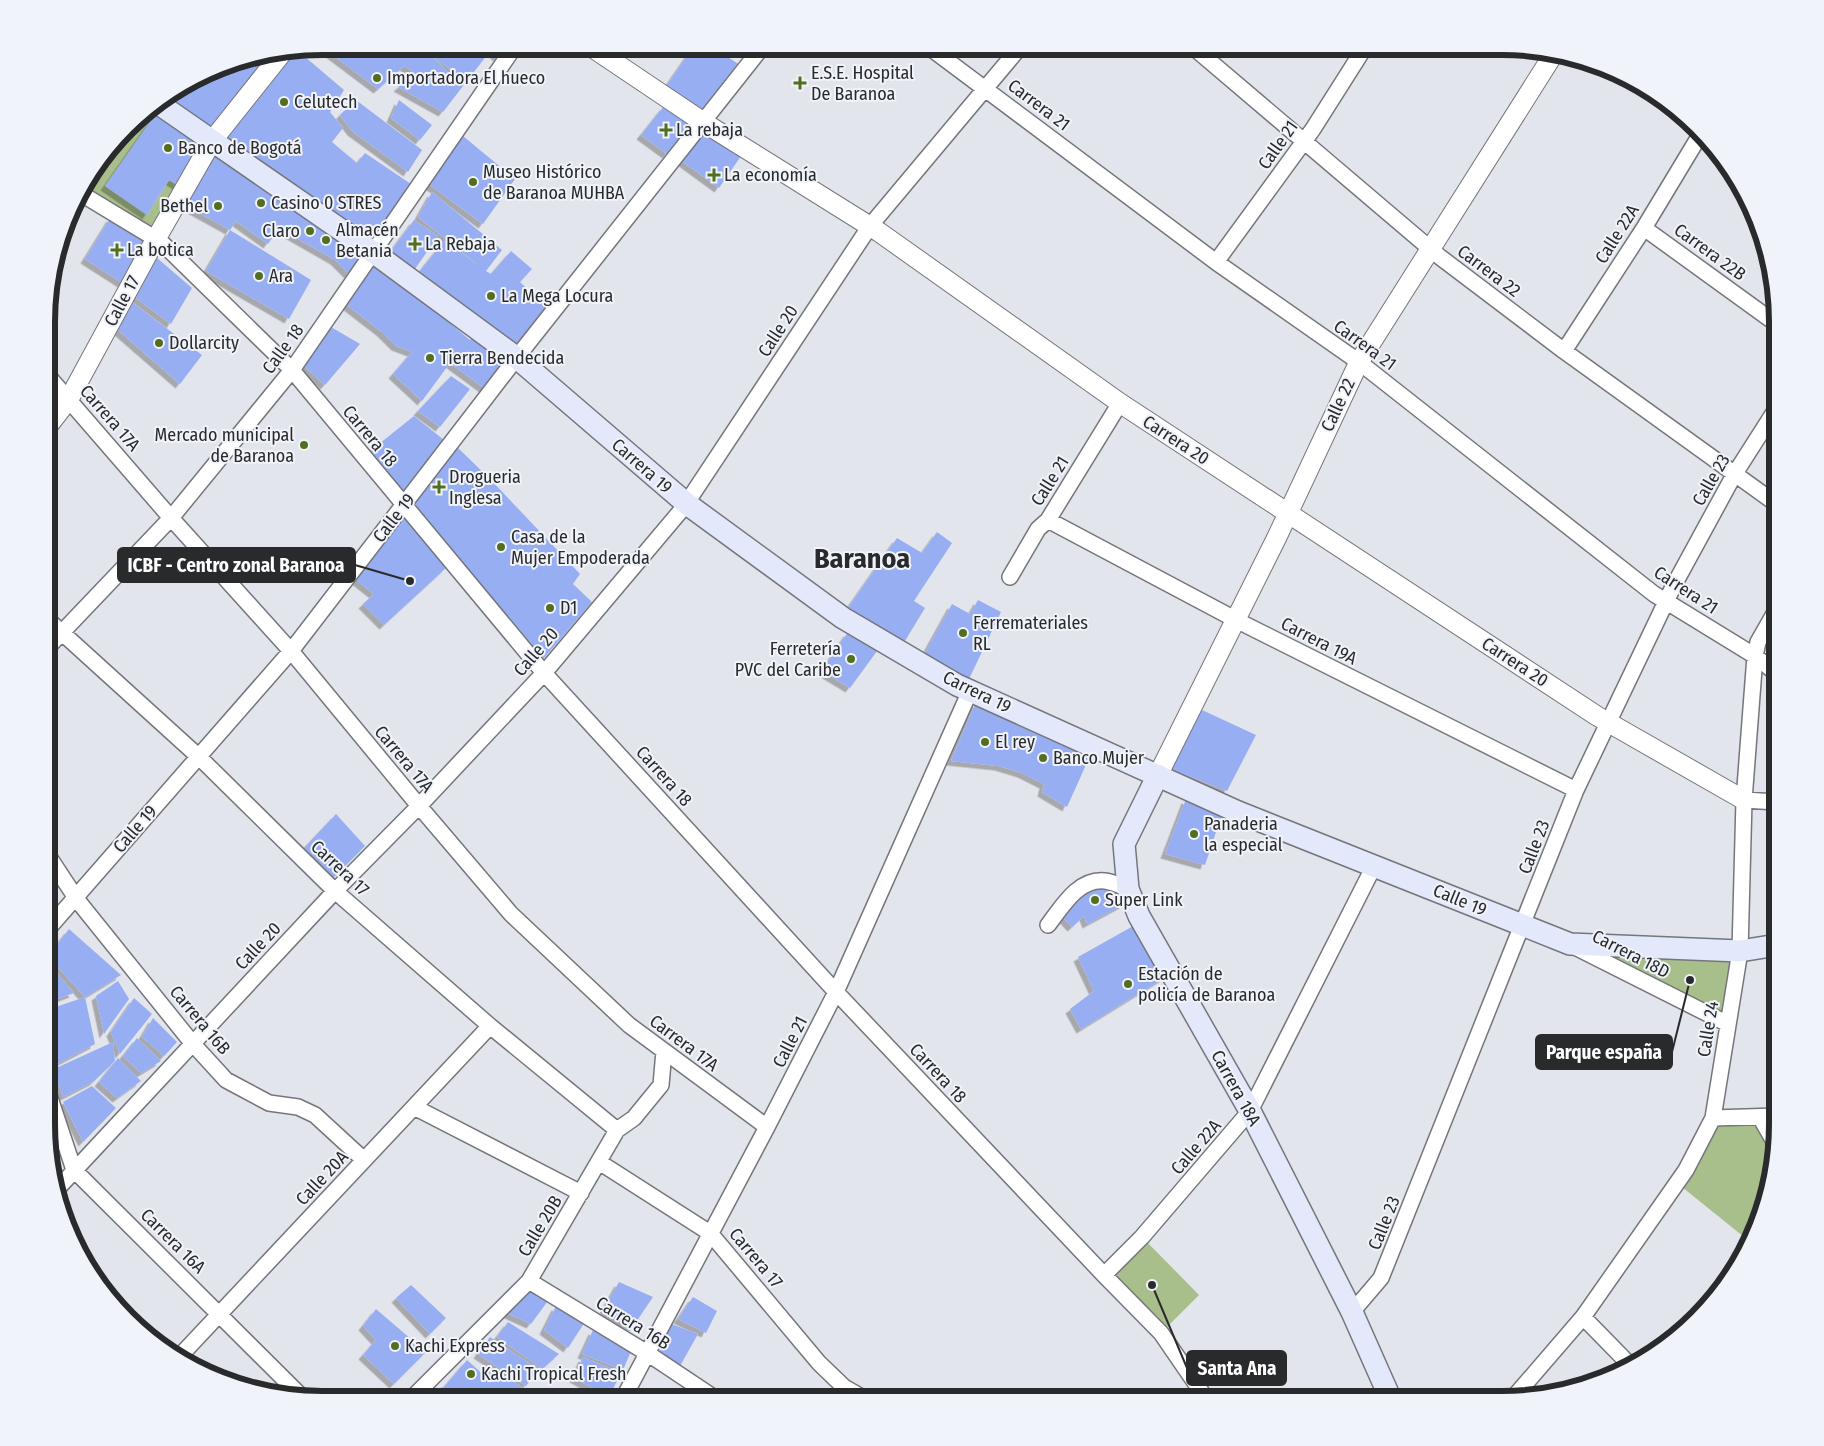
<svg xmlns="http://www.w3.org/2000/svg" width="1824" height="1446" font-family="'Fira Sans Condensed',sans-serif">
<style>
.green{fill:#a8bf8b}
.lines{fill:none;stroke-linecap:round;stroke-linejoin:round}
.stream{stroke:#869c6a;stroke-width:5}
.building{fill:#97aef3;filter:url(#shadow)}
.minor-casing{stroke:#74767c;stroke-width:18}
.tertiary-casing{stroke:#74767c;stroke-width:21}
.secondary-casing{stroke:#74767c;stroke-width:24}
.minor{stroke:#fff;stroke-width:15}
.tertiary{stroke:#fff;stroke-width:19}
.secondary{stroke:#e3e9fa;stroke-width:21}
.poi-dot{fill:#526e21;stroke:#f0f3f9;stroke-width:2}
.labels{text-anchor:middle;stroke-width:4;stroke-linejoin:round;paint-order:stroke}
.poi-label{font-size:18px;fill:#292a2c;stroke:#f0f3f9;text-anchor:start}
.street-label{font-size:18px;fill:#292a2c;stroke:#f0f3f9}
.town-label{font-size:28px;font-weight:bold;fill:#292a2c;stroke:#f0f3f9}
.rim{fill:none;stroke:#292a2c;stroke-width:6}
.leader{fill:none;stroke:#292a2c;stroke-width:2}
.callout-dot{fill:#292a2c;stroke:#f0f3f9;stroke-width:2}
.callout{fill:#292a2c;stroke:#292a2c;stroke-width:2}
.callout-label{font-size:19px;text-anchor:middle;font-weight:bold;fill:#fff}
</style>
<defs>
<filter id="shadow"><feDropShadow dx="-4.5" dy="4.5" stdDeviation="0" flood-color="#0004"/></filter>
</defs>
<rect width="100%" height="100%" fill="#e3e5ec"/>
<path class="green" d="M 155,106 L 159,109 L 147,215 L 169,180 L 180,187 L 155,231 L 80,192 L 83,184 L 140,115 Z
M 1588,950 L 1740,951 L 1728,1024 Z
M 1760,1117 L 1776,1147 L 1757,1230 L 1749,1241 L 1677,1183 L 1704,1135 L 1724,1118 Z
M 1142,1237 L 1199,1295 L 1161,1333 L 1104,1275 Z"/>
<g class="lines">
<path class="stream" d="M 831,1399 L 839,1396 L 848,1399"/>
</g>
<path class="building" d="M 321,46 L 432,46 L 429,52 L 432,46 L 476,46 L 487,55 L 467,81 L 429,54 L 463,86 L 443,112 L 398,87 L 415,73 L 404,66 L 378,89 Z
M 486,46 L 505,46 L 498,57 Z
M 694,46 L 711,46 L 740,65 L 702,113 L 665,88 Z
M 297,50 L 344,90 L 330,112 L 343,128 L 332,142 L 357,163 L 365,153 L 411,184 L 371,244 L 220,140 L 293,51 Z
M 279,53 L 212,135 L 164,101 L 233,61 Z
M 356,100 L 422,150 L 408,172 L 352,131 L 340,115 Z
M 399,100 L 432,125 L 420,140 L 391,118 Z
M 664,106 L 691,124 L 667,154 L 641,135 Z
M 159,109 L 207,142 L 181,187 L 169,180 L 147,215 L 105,186 Z
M 704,134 L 741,156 L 719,188 L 682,161 Z
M 463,136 L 515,179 L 483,224 L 430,185 Z
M 215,147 L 364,253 L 349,274 L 335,260 L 279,228 L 268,244 L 236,221 L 230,230 L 183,204 Z
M 432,192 L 502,250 L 486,271 L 491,274 L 511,251 L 532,269 L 520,282 L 547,308 L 516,348 L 416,276 L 444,241 L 481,267 L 418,217 Z
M 111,217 L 149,241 L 124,284 L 85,259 Z
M 414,220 L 438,236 L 415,269 L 391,251 Z
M 230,230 L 311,280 L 289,319 L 206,271 Z
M 157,258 L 192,288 L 171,324 L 136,298 Z
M 376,262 L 470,340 L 474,336 L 506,362 L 484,388 L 450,363 L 422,401 L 393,374 L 412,352 L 396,346 L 382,332 L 347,305 Z
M 133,303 L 202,355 L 180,384 L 118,330 Z
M 331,327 L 360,344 L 325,385 L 303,365 Z
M 451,376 L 470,389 L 440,427 L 418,411 Z
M 414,416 L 444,440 L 404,493 L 369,452 Z
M 457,447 L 491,480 L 580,574 L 573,584 L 592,602 L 544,658 L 411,505 Z
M 403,515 L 446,568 L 384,625 L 363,604 L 374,594 L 354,578 Z
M 937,532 L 952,543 L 914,601 L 925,608 L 905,641 L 848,608 L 897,538 L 922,553 Z
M 978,600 L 1001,612 L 969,679 L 925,653 L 952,604 L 970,614 Z
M 848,632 L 880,647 L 850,688 L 822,671 Z
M 976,702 L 1090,756 L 1067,807 L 1042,792 L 1044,784 L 1022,773 L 999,766 L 951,761 Z
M 1202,710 L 1256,735 L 1227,791 L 1171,769 Z
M 1186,799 L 1222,814 L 1205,865 L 1165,854 Z
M 336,814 L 365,846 L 331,880 L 303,849 Z
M 1118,885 L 1119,895 L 1124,904 L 1087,924 L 1084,916 L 1072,927 L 1058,912 L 1075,891 Z
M 1135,925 L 1165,977 L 1081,1029 L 1070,1009 L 1094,991 L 1078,957 Z
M 69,929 L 121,975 L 85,997 L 48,956 Z
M 47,962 L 74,993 L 47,1003 Z
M 118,981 L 129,999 L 104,1034 L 96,996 Z
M 85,997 L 95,1044 L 53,1066 L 47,1044 L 47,1010 Z
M 134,998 L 152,1014 L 120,1054 L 111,1032 Z
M 153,1018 L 177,1042 L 164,1056 L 142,1037 Z
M 137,1038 L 161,1061 L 141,1073 L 123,1056 Z
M 113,1042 L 115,1061 L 94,1081 L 63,1097 L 54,1069 Z
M 118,1058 L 141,1081 L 117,1098 L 99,1082 Z
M 92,1086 L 116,1108 L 83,1142 L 63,1102 Z
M 619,1282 L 653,1297 L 630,1331 L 604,1309 Z
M 411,1285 L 446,1318 L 430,1334 L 396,1298 Z
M 528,1286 L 550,1298 L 531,1324 L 507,1313 Z
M 693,1297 L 717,1311 L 706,1333 L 678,1319 Z
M 556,1306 L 585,1322 L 568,1348 L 544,1330 Z
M 376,1309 L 426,1352 L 394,1384 L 363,1355 L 376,1340 L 363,1326 Z
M 508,1322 L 559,1354 L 542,1369 L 497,1337 Z
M 669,1323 L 698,1334 L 680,1366 L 657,1349 Z
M 593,1330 L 632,1349 L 623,1370 L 582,1354 Z
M 490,1337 L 538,1369 L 526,1386 L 478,1354 Z
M 583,1357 L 621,1373 L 609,1397 L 574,1378 Z
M 467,1360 L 486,1377 L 488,1366 L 523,1388 L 511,1399 L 456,1399 L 444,1387 Z
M 442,1387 L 453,1399 L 443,1399 L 435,1392 Z
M 434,1394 L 439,1399 L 428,1399 Z"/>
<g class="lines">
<defs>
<path id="minor" d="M 929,47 L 1216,262 L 1359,362 L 1654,594 L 1755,656 L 1777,674
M 1193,47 L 1440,257 L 1564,351 L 1778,505
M 80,193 L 161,242 L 292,370 L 544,673 L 836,992 L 1104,1275 L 1161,1333 L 1207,1400
M 1644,228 L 1778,325
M 1216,262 L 1313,129 L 1365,47
M 1564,351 L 1644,228 L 1700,135
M 48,376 L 171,518 L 291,651 L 419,806 L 511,914 L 629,1025 L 767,1127
M 1048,520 L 1244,624 L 1576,790
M 1010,577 L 1038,529 L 1048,520 L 1120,403
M 48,620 L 199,757 L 335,891 L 490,1026 L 617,1130
M 48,647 L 171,518 L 292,370 L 515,46
M 1744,800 L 1777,802
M 47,854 L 78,901 L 193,1044 L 226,1080 L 269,1103 L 298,1107 L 315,1115 L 364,1160
M 1048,925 C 1062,907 1078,878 1105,881 C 1113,882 1121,886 1128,889
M 47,930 L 291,651 L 521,352 L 763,46
M 1575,947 L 1728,1024
M 47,1089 L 74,1170 L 304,1399
M 414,1107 L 581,1193
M 1760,1117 L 1776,1145
M 1713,1118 L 1777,1116
M 599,1162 L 710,1233 L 819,1363 L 844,1387 L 865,1399
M 59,1187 L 335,891 L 419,806 L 544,673 L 684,507 L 870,226 L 1020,47
M 1104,1275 L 1142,1237 L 1250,1111 L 1374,866
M 529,1281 L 647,1353 L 716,1399
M 1352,1312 L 1381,1278 L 1576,790 L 1673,587 L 1734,475 L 1778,406
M 1583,1317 L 1631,1366
M 180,1356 L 490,1026
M 1644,1359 L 1675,1336
M 1514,1397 L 1583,1317 L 1686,1170 L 1713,1118 L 1740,951 L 1744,800 L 1755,656 L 1758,642 L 1778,607
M 411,1399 L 529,1281 L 617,1130 L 634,1118 L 661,1085 L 664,1051
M 623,1399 L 767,1127 L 836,992 L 970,691"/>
<path id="tertiary" d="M 590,46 L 703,122 L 879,232 L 1120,403 L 1597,716 L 1744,800
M 48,426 L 69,399 L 153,244 L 212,141 L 282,53
M 1158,775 L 1277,537 L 1359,362 L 1553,55"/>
<path id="secondary" d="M 159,104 L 373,252 L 517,358 L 687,504 L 843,618 L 957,685 L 1238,812 L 1570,944 L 1740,951 L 1777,945
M 1158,775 L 1124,844 L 1128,889 L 1139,916 L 1250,1111 L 1352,1312 L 1391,1400"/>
</defs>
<use href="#minor" class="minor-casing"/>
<use href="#tertiary" class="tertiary-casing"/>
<use href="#secondary" class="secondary-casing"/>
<use href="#minor" class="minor"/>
<use href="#tertiary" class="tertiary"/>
<use href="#secondary" class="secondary"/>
</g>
<g class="poi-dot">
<circle cx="377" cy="78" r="5"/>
<path d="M797.5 75.5h5v5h5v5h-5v5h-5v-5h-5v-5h5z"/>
<circle cx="284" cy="102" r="5"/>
<path d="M663.5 122.5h5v5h5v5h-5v5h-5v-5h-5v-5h5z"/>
<circle cx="168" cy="148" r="5"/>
<path d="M711.5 167.5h5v5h5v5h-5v5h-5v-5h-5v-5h5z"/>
<circle cx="473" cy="182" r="5"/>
<circle cx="261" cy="203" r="5"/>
<circle cx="218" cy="206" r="5"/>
<circle cx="310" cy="231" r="5"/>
<circle cx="326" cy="240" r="5"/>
<path d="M412.5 236.5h5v5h5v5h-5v5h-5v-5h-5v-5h5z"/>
<path d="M114.5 242.5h5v5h5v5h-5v5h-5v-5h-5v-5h5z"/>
<circle cx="259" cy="276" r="5"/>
<circle cx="491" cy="296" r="5"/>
<circle cx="159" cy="343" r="5"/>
<circle cx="430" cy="358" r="5"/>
<circle cx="304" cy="445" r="5"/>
<path d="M436.5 479.5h5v5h5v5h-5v5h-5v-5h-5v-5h5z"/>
<circle cx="501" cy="547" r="5"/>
<circle cx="550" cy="608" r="5"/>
<circle cx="963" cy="633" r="5"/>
<circle cx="851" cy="659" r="5"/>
<circle cx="985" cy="742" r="5"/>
<circle cx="1043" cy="758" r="5"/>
<circle cx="1194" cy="834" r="5"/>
<circle cx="1095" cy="900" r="5"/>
<circle cx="1128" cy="984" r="5"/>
<circle cx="395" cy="1346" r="5"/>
<circle cx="471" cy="1374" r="5"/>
</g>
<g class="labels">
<g class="poi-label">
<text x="811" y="79">E.S.E. Hospital<tspan x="811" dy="21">De Baranoa</tspan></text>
<text x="387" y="84">Importadora El hueco</text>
<text x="294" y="108">Celutech</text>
<text x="676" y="136">La rebaja</text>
<text x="178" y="154">Banco de Bogotá</text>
<text x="483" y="178">Museo Histórico<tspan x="483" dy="21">de Baranoa MUHBA</tspan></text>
<text x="724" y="181">La economía</text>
<text x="271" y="209">Casino 0 STRES</text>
<text x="208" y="212" text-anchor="end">Bethel</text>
<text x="336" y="236">Almacén<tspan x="336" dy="21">Betania</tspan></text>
<text x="300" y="237" text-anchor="end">Claro</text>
<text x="425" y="250">La Rebaja</text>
<text x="127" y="256">La botica</text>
<text x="269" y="282">Ara</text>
<text x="501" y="302">La Mega Locura</text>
<text x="169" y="349">Dollarcity</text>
<text x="440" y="364">Tierra Bendecida</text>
<text x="294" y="441" text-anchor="end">Mercado municipal<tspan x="294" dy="21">de Baranoa</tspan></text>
<text x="449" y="483">Drogueria<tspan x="449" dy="21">Inglesa</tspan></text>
<text x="511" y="543">Casa de la<tspan x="511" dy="21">Mujer Empoderada</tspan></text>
<text x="560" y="614">D1</text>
<text x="973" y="629">Ferremateriales<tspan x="973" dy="21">RL</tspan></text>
<text x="841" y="655" text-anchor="end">Ferretería<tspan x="841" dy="21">PVC del Caribe</tspan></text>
<text x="995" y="748">El rey</text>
<text x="1053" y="764">Banco Mujer</text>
<text x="1204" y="830">Panaderia<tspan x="1204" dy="21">la especial</tspan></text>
<text x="1105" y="906">Super Link</text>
<text x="1138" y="980">Estación de<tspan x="1138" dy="21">policía de Baranoa</tspan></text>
<text x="405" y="1352">Kachi Express</text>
<text x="481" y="1380">Kachi Tropical Fresh</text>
</g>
<g class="street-label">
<text transform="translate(1039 105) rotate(37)" y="6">Carrera 21</text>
<text transform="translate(1278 145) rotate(-55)" y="6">Calle 21</text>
<text transform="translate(1617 234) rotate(-58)" y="6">Calle 22A</text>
<text transform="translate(1710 252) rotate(36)" y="6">Carrera 22B</text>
<text transform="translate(1489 271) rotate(37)" y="6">Carrera 22</text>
<text transform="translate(122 301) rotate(-62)" y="6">Calle 17</text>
<text transform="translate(778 331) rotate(-57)" y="6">Calle 20</text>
<text transform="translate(1365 345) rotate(36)" y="6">Carrera 21</text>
<text transform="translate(283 349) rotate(-54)" y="6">Calle 18</text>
<text transform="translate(1338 405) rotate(-65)" y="6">Calle 22</text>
<text transform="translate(110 418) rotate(49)" y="6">Carrera 17A</text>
<text transform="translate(370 436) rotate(50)" y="6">Carrera 18</text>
<text transform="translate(1176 440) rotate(33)" y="6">Carrera 20</text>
<text transform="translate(642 466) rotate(41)" y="6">Carrera 19</text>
<text transform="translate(1711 480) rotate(-60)" y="6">Calle 23</text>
<text transform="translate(1050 481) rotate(-58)" y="6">Calle 21</text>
<text transform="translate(394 518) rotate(-52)" y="6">Calle 19</text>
<text transform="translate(1686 590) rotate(33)" y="6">Carrera 21</text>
<text transform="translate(1319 641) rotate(27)" y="6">Carrera 19A</text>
<text transform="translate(536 652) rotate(-49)" y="6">Calle 20</text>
<text transform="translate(1515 662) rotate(33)" y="6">Carrera 20</text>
<text transform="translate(977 692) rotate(26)" y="6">Carrera 19</text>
<text transform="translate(404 759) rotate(50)" y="6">Carrera 17A</text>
<text transform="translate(664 776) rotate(48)" y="6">Carrera 18</text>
<text transform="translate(135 829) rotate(-49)" y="6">Calle 19</text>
<text transform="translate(1534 847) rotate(-69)" y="6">Calle 23</text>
<text transform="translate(340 868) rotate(43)" y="6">Carrera 17</text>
<text transform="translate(1460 900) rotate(22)" y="6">Calle 19</text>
<text transform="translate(258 946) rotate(-47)" y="6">Calle 20</text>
<text transform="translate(1631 954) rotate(27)" y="6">Carrera 18D</text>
<text transform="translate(200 1020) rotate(50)" y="6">Carrera 16B</text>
<text transform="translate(1708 1029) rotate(-81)" y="6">Calle 24</text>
<text transform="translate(790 1042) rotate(-63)" y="6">Calle 21</text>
<text transform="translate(684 1043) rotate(37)" y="6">Carrera 17A</text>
<text transform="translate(938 1073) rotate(47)" y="6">Carrera 18</text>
<text transform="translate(1236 1088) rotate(61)" y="6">Carrera 18A</text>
<text transform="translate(1196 1147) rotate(-49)" y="6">Calle 22A</text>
<text transform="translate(322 1178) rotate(-47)" y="6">Calle 20A</text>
<text transform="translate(1384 1223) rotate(-68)" y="6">Calle 23</text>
<text transform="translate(540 1226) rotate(-59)" y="6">Calle 20B</text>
<text transform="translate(173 1241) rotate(45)" y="6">Carrera 16A</text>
<text transform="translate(756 1258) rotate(50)" y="6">Carrera 17</text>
<text transform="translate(633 1323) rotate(32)" y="6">Carrera 16B</text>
</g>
<g class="town-label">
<text x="862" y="568">Baranoa</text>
</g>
</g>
<path d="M0 0H1824V1446H0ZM322 55H1502A267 267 0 0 1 1769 322V1124A267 267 0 0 1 1502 1391H322A267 267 0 0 1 55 1124V322A267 267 0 0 1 322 55Z" fill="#f0f3f9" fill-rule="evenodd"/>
<path class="rim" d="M322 55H1502A267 267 0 0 1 1769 322V1124A267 267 0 0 1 1502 1391H322A267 267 0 0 1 55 1124V322A267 267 0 0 1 322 55Z"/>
<path class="leader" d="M410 581L355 565M1690 980L1672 1052M1152 1285L1187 1368"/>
<g class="callout-dot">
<circle cx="410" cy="581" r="5"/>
<circle cx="1690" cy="980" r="5"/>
<circle cx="1152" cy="1285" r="5"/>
</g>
<g class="callout">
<rect x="118" y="548" width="237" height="34" rx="5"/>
<rect x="1536" y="1035" width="136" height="34" rx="5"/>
<rect x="1187" y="1351" width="99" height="34" rx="5"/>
</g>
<g class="callout-label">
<text x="236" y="572">ICBF - Centro zonal Baranoa</text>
<text x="1604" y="1059">Parque españa</text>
<text x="1237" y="1375">Santa Ana</text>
</g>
</svg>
